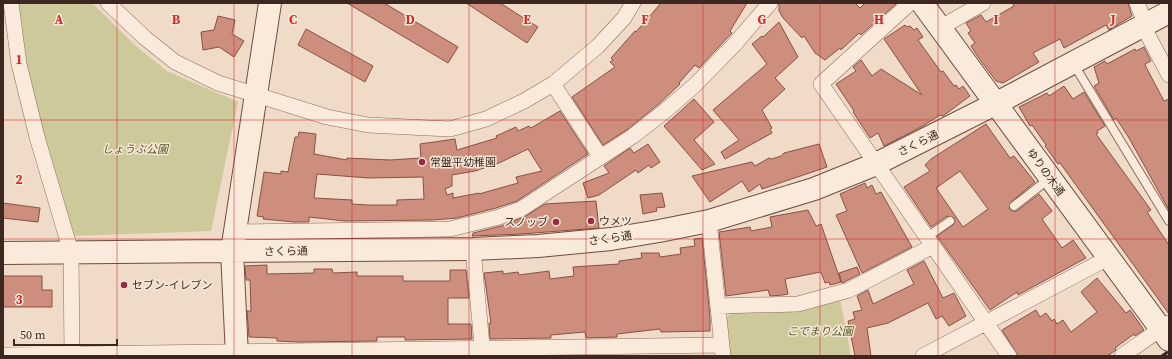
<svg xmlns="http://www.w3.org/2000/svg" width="1172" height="359" font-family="'Source Serif 4','Noto Sans JP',serif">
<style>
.green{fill:#cec99b}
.building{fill:#cd8e7d;stroke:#8b5042;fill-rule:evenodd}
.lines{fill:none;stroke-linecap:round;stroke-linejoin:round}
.lane-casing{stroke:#8b6c5c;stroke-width:10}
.street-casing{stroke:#8b6c5c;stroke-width:16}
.secondary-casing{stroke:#6d4d3f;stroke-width:24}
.lane{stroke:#f9eadb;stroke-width:8}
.street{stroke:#f9eadb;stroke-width:15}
.secondary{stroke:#f9eadb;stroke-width:22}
.rail{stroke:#3c2820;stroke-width:3;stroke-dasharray:7 7;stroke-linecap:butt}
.grid{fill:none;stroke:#d62828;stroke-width:1;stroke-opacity:0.55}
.poi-dot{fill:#9b2b43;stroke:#f6e7d7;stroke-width:1.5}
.labels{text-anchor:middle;stroke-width:3;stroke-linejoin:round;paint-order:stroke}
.street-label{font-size:11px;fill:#3c2820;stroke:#f6e7d7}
.park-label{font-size:11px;font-style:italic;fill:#565826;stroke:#f6e7d7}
.poi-label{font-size:11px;fill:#3c2820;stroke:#f6e7d7;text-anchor:start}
.grid-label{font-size:13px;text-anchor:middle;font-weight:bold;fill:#d62828;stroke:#f6e7d7;stroke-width:3;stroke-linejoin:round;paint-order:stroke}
</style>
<rect width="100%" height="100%" fill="#efdbc8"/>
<path class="green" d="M 16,3 L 92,3 L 137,47 L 167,71 L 238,102 L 211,231 L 72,236 L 19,48 Z
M 840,299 L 851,356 L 730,356 L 726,318 L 732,312 Z"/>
<path class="building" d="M 347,3 L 384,3 L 458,47 L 448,63 Z
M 466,3 L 500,3 L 538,27 L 527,43 Z
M 661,3 L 747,3 L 730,31 L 732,33 L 699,68 L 695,65 L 679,83 L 680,84 L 659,104 L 628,129 L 603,145 L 572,97 L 615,67 L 610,62 L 613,60 L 611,58 L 635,31 L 636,32 Z
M 779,3 L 855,3 L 860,8 L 865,3 L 897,3 L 861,35 L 859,33 L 841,50 L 840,48 L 825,60 L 815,53 L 804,36 L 802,38 L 783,18 L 779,11 Z
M 1012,3 L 1128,3 L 1132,16 L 1109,30 L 1106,25 L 1064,48 L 1060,39 L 1033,53 L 1039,62 L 1003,83 L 996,81 L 978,57 L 971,46 L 975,43 L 968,33 L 971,31 L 966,23 L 981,15 L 986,22 L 1014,6 Z
M 218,16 L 235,20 L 232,34 L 244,41 L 234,57 L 219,47 L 203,50 L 201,32 L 214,30 Z
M 779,22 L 798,57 L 775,78 L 785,89 L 762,110 L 772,128 L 770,129 L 772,133 L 725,159 L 721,152 L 739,140 L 713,110 L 767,64 L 752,44 L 762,36 L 763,37 Z
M 905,25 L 907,27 L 910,26 L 914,30 L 917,28 L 923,37 L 918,40 L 941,72 L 943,71 L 954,86 L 956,85 L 959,89 L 963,86 L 970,96 L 943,116 L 940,115 L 923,126 L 884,146 L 878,133 L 870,138 L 853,112 L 854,111 L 836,84 L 856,71 L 853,67 L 861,60 L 872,76 L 881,69 L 922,95 L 884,39 Z
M 306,29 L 373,66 L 365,82 L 298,45 Z
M 1144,47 L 1151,61 L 1145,64 L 1146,67 L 1164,101 L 1169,99 L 1169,210 L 1129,138 L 1116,118 L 1114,120 L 1094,86 L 1099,83 L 1094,67 L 1105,61 L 1107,64 L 1135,49 L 1136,51 Z
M 1064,86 L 1073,99 L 1084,92 L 1105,126 L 1097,131 L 1098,133 L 1096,134 L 1151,210 L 1147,212 L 1169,245 L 1169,314 L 1060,163 L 1058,164 L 1045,146 L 1046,145 L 1032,125 L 1030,126 L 1019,107 L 1047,93 L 1049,96 Z
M 694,99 L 714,122 L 694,140 L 715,164 L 702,170 L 664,126 Z
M 560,111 L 588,154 L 517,201 L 496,208 L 457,218 L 433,220 L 345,221 L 309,217 L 309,222 L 294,222 L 263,219 L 264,217 L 257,216 L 264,172 L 281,174 L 281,171 L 288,172 L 295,137 L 298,137 L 299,132 L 316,134 L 314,154 L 347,160 L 347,158 L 390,160 L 421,158 L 420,144 L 455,139 L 457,150 L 497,138 L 496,136 L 516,127 L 518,131 L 529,126 L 531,128 ZM 528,149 L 542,171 L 516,177 L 518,183 L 479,194 L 479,193 L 453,198 L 453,193 L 447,195 L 445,189 L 452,186 L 452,175 L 475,171 L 499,163 ZM 317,174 L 369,178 L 423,177 L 424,199 L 397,200 L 397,205 L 368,205 L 352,204 L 352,200 L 314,198 Z
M 986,124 L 1010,158 L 1014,156 L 1035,182 L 1011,202 L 1009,209 L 1012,211 L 1017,211 L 1039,194 L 1052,211 L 1042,219 L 1062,248 L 1073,240 L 1086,258 L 1018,295 L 1017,292 L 990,310 L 937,236 L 953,225 L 955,221 L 954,218 L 947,216 L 931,227 L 904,187 L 930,171 L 925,165 L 931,159 ZM 960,171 L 988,209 L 963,227 L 936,188 Z
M 648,144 L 660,162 L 651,168 L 649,165 L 638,173 L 636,170 L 599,195 L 588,198 L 583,183 L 609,173 L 604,166 L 630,148 L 634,153 Z
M 819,144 L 827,167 L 762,189 L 760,184 L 749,192 L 742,181 L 710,202 L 692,176 L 752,162 L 755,166 L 769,158 L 772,159 L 781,156 L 784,153 Z
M 865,183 L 867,188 L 872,185 L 876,194 L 881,192 L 912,247 L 862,273 L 836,215 L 847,211 L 840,194 Z
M 662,193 L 665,207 L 656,208 L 657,211 L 643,214 L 640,195 Z
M 596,201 L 599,228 L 521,234 L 472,236 L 473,233 L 501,226 L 524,217 L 545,204 Z
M 3,203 L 40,208 L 38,222 L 3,218 Z
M 808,210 L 816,226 L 821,224 L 841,282 L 830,285 L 829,282 L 825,283 L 821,272 L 785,279 L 788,294 L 783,295 L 770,296 L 768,290 L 726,296 L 719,232 L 750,227 L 751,231 L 772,227 L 770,217 Z
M 702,238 L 710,317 L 710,331 L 661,332 L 660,329 L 617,334 L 617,337 L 586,338 L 585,332 L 551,335 L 551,338 L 490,339 L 489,323 L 491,323 L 484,273 L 503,271 L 503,274 L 518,272 L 519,275 L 549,271 L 550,279 L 574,276 L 573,267 L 619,264 L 619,261 L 642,258 L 641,253 L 659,253 L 660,257 L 681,254 L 680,248 L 695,246 L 694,239 Z
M 924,261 L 943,298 L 954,293 L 966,316 L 949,326 L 942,316 L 936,319 L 928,303 L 888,323 L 867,328 L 871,356 L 855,356 L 848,321 L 855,319 L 853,312 L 862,310 L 857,296 L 868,290 L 873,304 L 914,284 L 907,270 Z
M 267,265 L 267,274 L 314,273 L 314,269 L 332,269 L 333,273 L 357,272 L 357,276 L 403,276 L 403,281 L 450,281 L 450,270 L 466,270 L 469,298 L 448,298 L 448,324 L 471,324 L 472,339 L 405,340 L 405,337 L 377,337 L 377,341 L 298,342 L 277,341 L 277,338 L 249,337 L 247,311 L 251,311 L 250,280 L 246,280 L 245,266 Z
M 857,267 L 860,274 L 842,283 L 839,273 Z
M 3,276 L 42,276 L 42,290 L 52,290 L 52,307 L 3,307 Z
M 1097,278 L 1126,313 L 1130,310 L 1144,330 L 1135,336 L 1134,334 L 1115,348 L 1116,350 L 1107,356 L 1018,356 L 1002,330 L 1036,310 L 1040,317 L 1046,313 L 1052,321 L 1054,319 L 1057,324 L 1063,320 L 1071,332 L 1097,312 L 1081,292 Z"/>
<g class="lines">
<defs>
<path id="lane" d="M 1073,63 L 1169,221
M 1014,206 L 1050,178
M 927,237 L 950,221"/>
<path id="street" d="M 11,3 L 19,64 L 37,137 L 71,252 L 72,356
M 108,3 L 145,38 L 175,62 L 218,83 L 327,117 L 368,125 L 450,129 L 486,119 L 524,101 L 553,84 L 598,46 L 624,18 L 633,3
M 910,3 L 821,84 L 1009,356
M 1137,3 L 1146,25
M 1143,26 L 1169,75
M 940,28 L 983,3
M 553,84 L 600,156
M 709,221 L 723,356
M 235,232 L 450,229 L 499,217 L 521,209 L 633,136 L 665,111 L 695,85 L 734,45 L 770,3
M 473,249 L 483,356
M 718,306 L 798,304 L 849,290 L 933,246
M 3,355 L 722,345
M 923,356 L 1108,258
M 1122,356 L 1169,323"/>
<path id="secondary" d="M 922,3 L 1169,340
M 3,253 L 473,249 L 538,246 L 611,239 L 659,231 L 709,221 L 814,189 L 876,164 L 995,104 L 1169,12
M 237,356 L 232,251 L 270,3"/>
</defs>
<use href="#lane" class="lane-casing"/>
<use href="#street" class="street-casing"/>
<use href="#secondary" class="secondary-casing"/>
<use href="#lane" class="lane"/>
<use href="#street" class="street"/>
<use href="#secondary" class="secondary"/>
<path class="rail" d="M 1162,356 L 1169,351"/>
</g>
<path class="grid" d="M 117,3 L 117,356M 234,3 L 234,356M 352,3 L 352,356M 469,3 L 469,356M 586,3 L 586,356M 703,3 L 703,356M 820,3 L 820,356M 938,3 L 938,356M 1055,3 L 1055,356M 3,120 L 1169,120M 3,239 L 1169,239"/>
<g class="poi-dot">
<circle cx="422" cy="162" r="4"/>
<circle cx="591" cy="221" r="4"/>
<circle cx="556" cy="222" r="4"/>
<circle cx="124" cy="285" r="4"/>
</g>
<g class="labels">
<g class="street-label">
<text transform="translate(918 143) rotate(-26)" y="4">さくら通</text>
<text transform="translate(1046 172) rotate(54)" y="4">ゆりの木通</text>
<text transform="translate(610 238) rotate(-8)" y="4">さくら通</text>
<text transform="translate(286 251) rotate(-1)" y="4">さくら通</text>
</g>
<g class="park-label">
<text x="135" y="153">しょうぶ公園</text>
<text x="820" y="335">こでまり公園</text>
</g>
<g class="poi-label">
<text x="430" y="166">常盤平幼稚園</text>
<text x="599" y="225">ウメツ</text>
<text x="548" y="226" text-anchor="end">スノッブ</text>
<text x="132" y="289">セブン-イレブン</text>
</g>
</g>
<g class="grid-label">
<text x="59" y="24">A</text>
<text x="176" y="24">B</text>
<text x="293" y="24">C</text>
<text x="410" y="24">D</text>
<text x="527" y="24">E</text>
<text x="645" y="24">F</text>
<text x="762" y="24">G</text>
<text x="879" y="24">H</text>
<text x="996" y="24">I</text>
<text x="1113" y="24">J</text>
<text x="19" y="64">1</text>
<text x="19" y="184">2</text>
<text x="19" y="304">3</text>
</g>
<rect width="1172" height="359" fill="none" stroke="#3c2820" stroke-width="8"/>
<path d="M14 339v6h103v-6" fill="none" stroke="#3c2820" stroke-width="2"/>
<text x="20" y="339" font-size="12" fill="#3c2820" stroke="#f6e7d7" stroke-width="3" paint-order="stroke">50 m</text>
</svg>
